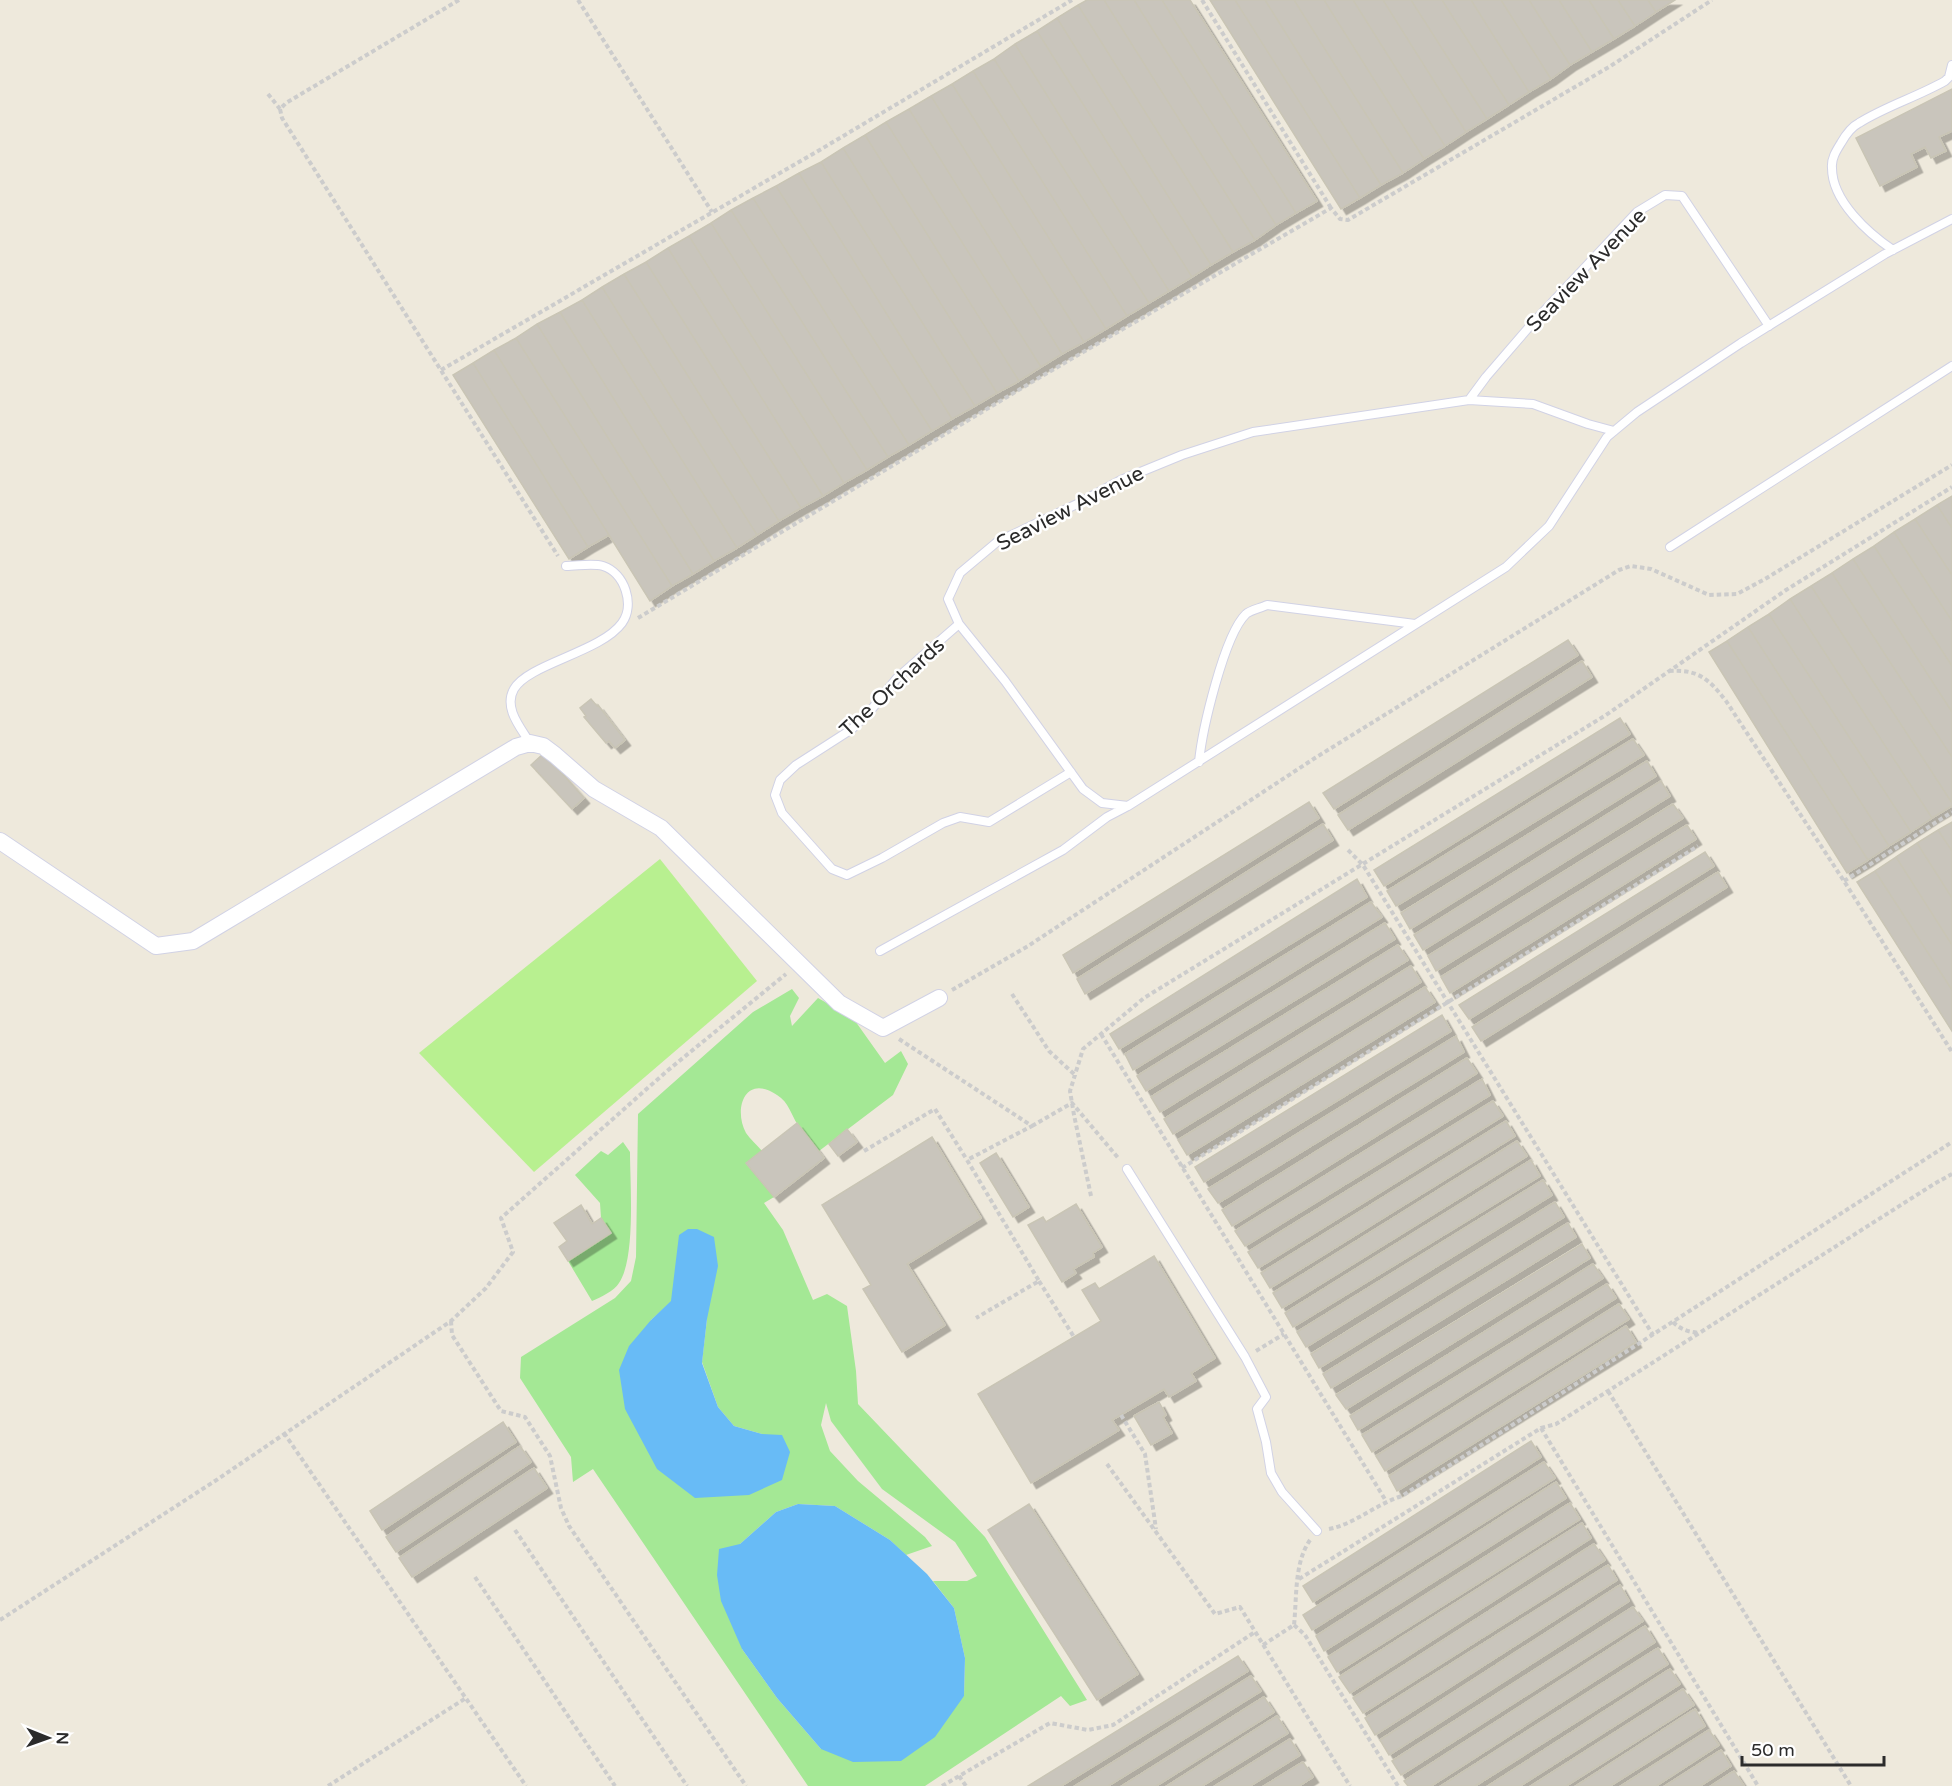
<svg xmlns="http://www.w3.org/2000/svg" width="1952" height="1786" font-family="'Varela Round',sans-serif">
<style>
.green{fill:#a4e895;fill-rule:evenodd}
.pitch{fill:#b8f090}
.water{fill:#68bbf6}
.building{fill:#c9c5bc;stroke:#c9c5b5;stroke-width:1.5;filter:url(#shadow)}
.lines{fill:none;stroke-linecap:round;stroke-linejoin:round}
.service-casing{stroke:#d1d2e5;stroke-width:10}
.minor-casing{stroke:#d1d2e5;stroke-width:18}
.path{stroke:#ccc;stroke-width:4;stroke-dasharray:4.5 3;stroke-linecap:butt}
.service{stroke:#fff;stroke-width:8}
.minor{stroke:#fff;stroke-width:16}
.labels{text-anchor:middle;stroke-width:5;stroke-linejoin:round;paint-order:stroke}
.street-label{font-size:21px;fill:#2b2b2b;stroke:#fff}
</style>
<defs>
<filter id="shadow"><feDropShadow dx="5.5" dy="5.5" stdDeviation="0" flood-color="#0004"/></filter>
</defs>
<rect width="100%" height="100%" fill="#eee9dc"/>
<path class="green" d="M 792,989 L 799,998 L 790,1016 L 792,1026 L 818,998 L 853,1018 L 885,1063 L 901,1051 L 908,1064 L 893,1095 L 819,1151 C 812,1142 805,1134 798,1125 C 791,1115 789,1102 777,1095 C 745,1073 733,1109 746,1133 C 750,1139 757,1145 762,1151 L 747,1163 L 774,1197 L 764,1203 L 783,1230 L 813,1300 L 827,1294 L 847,1306 L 856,1371 L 858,1404 L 985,1537 L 1087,1700 L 1070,1706 L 1061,1696 L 925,1786 L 808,1786 L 593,1469 L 573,1482 L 571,1457 L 520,1378 L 521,1357 L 615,1298 L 631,1281 L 636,1257 L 638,1114 L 753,1012 ZM 672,1301 L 707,1319 L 702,1362 L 718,1407 L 734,1426 L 762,1434 L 625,1409 L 651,1320 ZM 826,1403 L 831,1421 L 882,1489 L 955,1542 L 977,1576 L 967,1581 L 933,1581 L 954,1608 L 965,1658 L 964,1696 L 821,1749 L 777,1698 L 742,1649 L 740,1544 L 776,1512 L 798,1504 L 835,1506 L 890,1540 L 906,1555 L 932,1546 L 925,1537 L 858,1481 L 830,1451 L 821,1425 Z
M 623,1142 L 630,1152 C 630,1183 636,1258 619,1283 C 614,1291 601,1297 592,1301 L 568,1261 L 611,1233 L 601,1218 L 600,1203 L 575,1175 L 601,1151 L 608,1155 Z"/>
<path class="pitch" d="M 660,859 L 757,981 L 534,1172 L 419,1053 Z"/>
<path class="water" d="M 688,1229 L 697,1229 L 714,1237 L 718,1266 L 707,1319 L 702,1363 L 718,1407 L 734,1426 L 762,1434 L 782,1435 L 790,1452 L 782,1480 L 749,1495 L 695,1498 L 657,1469 L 625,1409 L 619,1370 L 629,1346 L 651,1320 L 671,1301 L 679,1235 Z
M 798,1504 L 835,1506 L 890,1540 L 927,1574 L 954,1608 L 965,1658 L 964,1696 L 935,1737 L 901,1761 L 853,1762 L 821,1749 L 777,1698 L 742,1649 L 721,1601 L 717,1575 L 719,1549 L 740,1544 L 776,1512 Z"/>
<path class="building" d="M 1087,0 L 1104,0 L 1255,240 L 1233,252 L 1078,5 Z
M 1104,0 L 1134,0 L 1276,225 L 1255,240 Z
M 1134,0 L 1162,0 L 1296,213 L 1276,225 Z
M 1162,0 L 1190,0 L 1317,201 L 1296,213 Z
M 1210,0 L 1235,0 L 1360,198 L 1341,209 Z
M 1235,0 L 1265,0 L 1381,185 L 1360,198 Z
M 1265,0 L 1294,0 L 1403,173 L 1381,185 Z
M 1294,0 L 1324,0 L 1424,159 L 1403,173 Z
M 1324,0 L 1353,0 L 1445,146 L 1424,159 Z
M 1353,0 L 1383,0 L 1466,132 L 1445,146 Z
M 1383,0 L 1411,0 L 1487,119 L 1466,132 Z
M 1411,0 L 1442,0 L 1509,105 L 1487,119 Z
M 1442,0 L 1471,0 L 1529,92 L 1509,105 Z
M 1471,0 L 1501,0 L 1551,79 L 1529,92 Z
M 1501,0 L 1529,0 L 1570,65 L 1551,79 Z
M 1529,0 L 1559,0 L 1592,52 L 1570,65 Z
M 1559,0 L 1589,0 L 1614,39 L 1592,52 Z
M 1589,0 L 1618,0 L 1635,26 L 1614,39 Z
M 1618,0 L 1648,0 L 1656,12 L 1635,26 Z
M 1648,0 L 1675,0 L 1656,12 Z
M 1078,5 L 1233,252 L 1211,265 L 1057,18 Z
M 1057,18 L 1211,265 L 1192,277 L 1037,31 Z
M 1037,31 L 1192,277 L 1169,291 L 1015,44 Z
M 1015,44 L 1169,291 L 1149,303 L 994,59 Z
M 994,59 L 1149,303 L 1127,316 L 973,71 Z
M 973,71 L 1127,316 L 1106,329 L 952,84 Z
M 952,84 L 1106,329 L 1084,342 L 931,96 Z
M 1952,89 L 1952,131 L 1939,137 L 1946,151 L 1931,158 L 1925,147 L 1911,154 L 1917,167 L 1880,186 L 1856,138 Z
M 931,96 L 1084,342 L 1062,354 L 909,109 Z
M 909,109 L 1062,354 L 1041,367 L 886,122 Z
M 886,122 L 1041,367 L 1019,381 L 865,135 Z
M 865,135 L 1019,381 L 997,393 L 843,148 Z
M 843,148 L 997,393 L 975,406 L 821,162 Z
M 821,162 L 975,406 L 952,419 L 799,173 Z
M 799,173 L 952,419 L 932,431 L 776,186 Z
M 776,186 L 932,431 L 909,445 L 753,198 Z
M 753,198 L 909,445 L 888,457 L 731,210 Z
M 731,210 L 888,457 L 867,470 L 711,223 Z
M 711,223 L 867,470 L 844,483 L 689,236 Z
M 689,236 L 844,483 L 823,496 L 668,248 Z
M 668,248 L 823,496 L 801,508 L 646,262 Z
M 646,262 L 801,508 L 779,521 L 624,274 Z
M 624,274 L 779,521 L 757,535 L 602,287 Z
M 602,287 L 757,535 L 737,548 L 582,300 Z
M 582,300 L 737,548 L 714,561 L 560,312 Z
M 560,312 L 714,561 L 693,574 L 537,324 Z
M 537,324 L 693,574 L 672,586 L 516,338 Z
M 516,338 L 672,586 L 650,601 L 494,350 Z
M 494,350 L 609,535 L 588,547 L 473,363 Z
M 473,363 L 588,547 L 569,559 L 453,375 Z
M 1952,496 L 1952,528 L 1937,505 Z
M 1937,505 L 1952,528 L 1952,575 L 1915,519 Z
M 1915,519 L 1952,575 L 1952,621 L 1894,532 Z
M 1894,532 L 1952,621 L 1952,666 L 1874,546 Z
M 1874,546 L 1952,666 L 1952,712 L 1853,559 Z
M 1853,559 L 1952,712 L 1952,757 L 1832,573 Z
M 1832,573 L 1952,757 L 1952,803 L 1811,586 Z
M 1811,586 L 1952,803 L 1952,806 L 1932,818 L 1790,599 Z
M 1790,599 L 1932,818 L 1911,832 L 1769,614 Z
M 1769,614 L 1911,832 L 1889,846 L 1748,627 Z
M 1748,627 L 1889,846 L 1868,860 L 1727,641 Z
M 1568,640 L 1578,655 L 1334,809 L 1323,793 Z
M 1727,641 L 1868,860 L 1847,873 L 1709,652 Z
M 1582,661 L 1592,677 L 1348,830 L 1338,815 Z
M 591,699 L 597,706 L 598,705 L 625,740 L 615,748 L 609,741 L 606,743 L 584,717 L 586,716 L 580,708 Z
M 1620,718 L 1630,734 L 1384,886 L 1374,870 Z
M 1633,739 L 1644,755 L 1396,906 L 1387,891 Z
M 544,753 L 584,798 L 572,809 L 531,765 Z
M 1647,761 L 1656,776 L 1410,929 L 1401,913 Z
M 1661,781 L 1670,796 L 1423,950 L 1414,935 Z
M 1309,802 L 1319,818 L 1073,973 L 1063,955 Z
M 1673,804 L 1683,818 L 1436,971 L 1428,956 Z
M 1952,822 L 1952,851 L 1938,830 Z
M 1323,824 L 1333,840 L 1085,994 L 1077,979 Z
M 1687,825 L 1696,839 L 1450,993 L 1441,977 Z
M 1938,830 L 1952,851 L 1952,898 L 1917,843 Z
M 1917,843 L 1952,898 L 1952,945 L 1896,857 Z
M 1705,852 L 1714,866 L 1469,1019 L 1459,1005 Z
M 1896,857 L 1952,945 L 1952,990 L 1875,871 Z
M 1875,871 L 1952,990 L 1952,1031 L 1857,882 Z
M 1718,872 L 1727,887 L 1481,1041 L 1472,1027 Z
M 1357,879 L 1367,897 L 1119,1049 L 1110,1034 Z
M 1371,902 L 1382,917 L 1133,1070 L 1125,1054 Z
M 1385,923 L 1395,939 L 1146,1091 L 1137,1076 Z
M 1398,945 L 1408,960 L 1160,1112 L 1151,1097 Z
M 1411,966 L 1421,982 L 1173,1134 L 1164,1119 Z
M 1425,987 L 1435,1002 L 1187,1155 L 1178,1140 Z
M 1442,1015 L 1451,1031 L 1204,1182 L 1195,1167 Z
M 1456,1036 L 1464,1052 L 1218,1203 L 1208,1189 Z
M 1467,1058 L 1477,1073 L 1232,1226 L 1222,1210 Z
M 1482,1079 L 1490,1095 L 1245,1246 L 1235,1231 Z
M 1493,1101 L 1503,1116 L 1258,1268 L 1248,1252 Z
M 1506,1121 L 1515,1136 L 1270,1288 L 1261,1273 Z
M 797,1123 L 824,1158 L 774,1197 L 746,1163 Z
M 847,1129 L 857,1142 L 838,1156 L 829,1144 Z
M 932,1137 L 981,1218 L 907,1264 L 945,1325 L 902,1352 L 863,1289 L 871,1285 L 822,1205 Z
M 1517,1141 L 1527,1156 L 1282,1308 L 1273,1293 Z
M 996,1153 L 1029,1207 L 1013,1217 L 980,1163 Z
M 1531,1160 L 1540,1176 L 1293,1327 L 1285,1313 Z
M 1543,1180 L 1552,1195 L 1306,1347 L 1297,1332 Z
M 1555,1202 L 1564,1217 L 1319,1368 L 1311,1354 Z
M 1076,1204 L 1102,1247 L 1093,1253 L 1094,1257 L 1073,1269 L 1076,1273 L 1062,1282 L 1028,1225 L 1043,1217 L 1046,1222 Z
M 581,1205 L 592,1224 L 601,1218 L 611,1233 L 568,1261 L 559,1247 L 567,1241 L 554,1223 Z
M 1568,1223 L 1576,1237 L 1331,1388 L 1323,1374 Z
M 1582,1244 L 1590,1258 L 1346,1409 L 1336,1395 Z
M 1154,1256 L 1215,1358 L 1191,1373 L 1196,1381 L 1169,1397 L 1164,1389 L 1112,1420 L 1119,1430 L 1031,1483 L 978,1394 L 1101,1321 L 1082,1290 L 1095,1283 L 1099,1289 Z
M 1593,1264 L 1603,1278 L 1358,1430 L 1350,1416 Z
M 1607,1284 L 1616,1298 L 1372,1452 L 1362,1435 Z
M 1619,1304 L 1629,1319 L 1385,1471 L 1376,1456 Z
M 1626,1326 L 1636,1342 L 1397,1491 L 1389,1476 Z
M 1159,1402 L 1166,1415 L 1163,1417 L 1172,1433 L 1151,1445 L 1134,1416 Z
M 503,1422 L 516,1442 L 382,1530 L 370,1511 Z
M 1531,1441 L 1541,1457 L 1313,1602 L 1303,1586 Z
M 520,1446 L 531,1462 L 396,1552 L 386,1537 Z
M 1544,1462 L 1555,1478 L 1312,1630 L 1303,1615 Z
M 534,1468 L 547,1488 L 412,1577 L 399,1558 Z
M 1556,1482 L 1566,1498 L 1324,1651 L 1316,1636 Z
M 1570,1503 L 1580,1519 L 1337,1672 L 1328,1657 Z
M 1029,1504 L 1138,1674 L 1097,1700 L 988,1530 Z
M 1582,1523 L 1591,1538 L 1350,1693 L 1339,1677 Z
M 1594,1544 L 1605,1560 L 1363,1713 L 1353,1698 Z
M 1608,1565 L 1617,1580 L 1375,1735 L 1365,1718 Z
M 1620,1585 L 1629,1601 L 1389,1755 L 1380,1740 Z
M 1633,1607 L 1643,1621 L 1401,1775 L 1392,1761 Z
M 1645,1626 L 1655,1642 L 1431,1786 L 1408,1786 L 1404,1781 Z
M 1658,1648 L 1668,1664 L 1475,1786 L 1441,1786 Z
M 1238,1656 L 1248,1671 L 1061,1786 L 1028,1786 Z
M 1670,1669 L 1680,1684 L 1520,1786 L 1488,1786 Z
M 1251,1676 L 1261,1691 L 1108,1786 L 1075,1786 Z
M 1683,1689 L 1694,1705 L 1566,1786 L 1531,1786 Z
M 1264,1697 L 1274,1712 L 1156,1786 L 1122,1786 Z
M 1695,1709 L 1705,1726 L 1610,1786 L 1576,1786 Z
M 1277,1716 L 1288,1733 L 1202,1786 L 1167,1786 Z
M 1709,1730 L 1719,1745 L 1656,1786 L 1621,1786 Z
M 1290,1739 L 1300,1755 L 1250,1786 L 1215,1786 Z
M 1721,1750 L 1731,1766 L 1700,1786 L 1665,1786 Z
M 1303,1762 L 1313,1777 L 1299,1786 L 1264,1786 Z
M 1734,1771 L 1744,1786 L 1711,1786 Z"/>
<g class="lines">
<defs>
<path id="service" d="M 1893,250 C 1868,233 1832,201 1832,168 C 1831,159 1836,151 1841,143 C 1845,136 1851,127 1859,123 C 1886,106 1917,97 1945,81 L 1949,77 L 1952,65
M 1469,400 L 1486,377 L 1530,326 L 1637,212 L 1665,195 L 1682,196 L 1769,326
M 1614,431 L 1588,424 L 1533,404 L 1469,400 L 1253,432 L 1182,455 L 1121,480 L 1079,503 L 997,542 L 960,573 L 948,599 L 959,624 L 1005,681 L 1083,789 L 1102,803 L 1128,806 L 1506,567 L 1549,526 L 1607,437 L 1637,412 L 1741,343 L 1885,254 L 1952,219
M 1670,547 L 1952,366
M 959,624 L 897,678 L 871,710 L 852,729 L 796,765 L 780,780 L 775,795 L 782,813 L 832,869 L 847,875 L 882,858 L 943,823 L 960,817 L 989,822 L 1071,772
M 530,743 C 521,728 503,708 514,689 C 528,664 601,652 622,623 C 635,605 625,573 603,566 C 592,563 578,566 566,566
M 1199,762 C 1202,731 1224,635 1246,614 C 1250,610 1261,608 1267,605 L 1415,624
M 880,951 L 1063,850 L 1107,817 L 1128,806
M 1127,1169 L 1245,1357 L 1266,1397 L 1257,1409 L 1266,1442 L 1271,1473 L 1282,1492 L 1317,1531"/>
<path id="minor" d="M 0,841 L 156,946 L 193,941 L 516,747 L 530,743 L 543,746 L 555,755 L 594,789 L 661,828 L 839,1003 L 883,1028 L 939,998"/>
</defs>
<use href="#service" class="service-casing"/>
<use href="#minor" class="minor-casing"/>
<path class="path" d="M 459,0 L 286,103 L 280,109 L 282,118 L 558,556
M 578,0 L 712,212
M 1202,0 L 1331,208
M 268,94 L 280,109
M 441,370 L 823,148 L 1072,0
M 638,618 L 1042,376 L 1331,208 L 1340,219 L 1348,220 L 1609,67 L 1712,0
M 1669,671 C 1698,669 1709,679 1726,701 L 1844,881 L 1952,1052
M 1348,850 L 1363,865 L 1653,1335
M 1844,881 L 1952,812
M 952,990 L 1028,946 L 1315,758 L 1619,570 L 1631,566 L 1651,569 L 1709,595 L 1737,594 L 1765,579 L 1952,465
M 1012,994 L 1049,1051 L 1075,1075
M 1101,1034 L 1386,1501
M 899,1039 L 1032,1126 L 967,1160 L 1039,1281 L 976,1318
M 1032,1126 L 1072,1103 L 1119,1159
M 864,1151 L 935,1109 L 967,1160
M 1182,1168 L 1698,846
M 1091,1196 L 1074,1115 L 1070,1091 L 1083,1049 L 1144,998 L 1606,715 L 1786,590 L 1952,487
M 1039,1281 L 1074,1337
M 451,1321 L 452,1335 L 501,1411 L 525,1417 L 550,1456 L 561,1508 L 569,1526 L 746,1786
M 1673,1322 C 1681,1330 1689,1332 1700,1333
M 1256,1351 L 1284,1334
M 1608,1391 L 1851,1786
M 1121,1415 L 1145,1454 L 1156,1529
M 1541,1428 L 1758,1786
M 284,1433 L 526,1786
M 1107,1464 L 1215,1614 L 1240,1607 L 1350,1786
M 1329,1529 C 1355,1524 1376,1504 1402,1496 L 1952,1142
M 515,1530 L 687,1786
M 475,1577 L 615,1786
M 1299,1579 L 1541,1428 L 1556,1424 L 1934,1184 L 1952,1174
M 0,1620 L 218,1479 L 451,1321 L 486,1288 L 513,1252 L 501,1218 L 667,1071 L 786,974
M 1294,1625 L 1305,1635 L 1398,1786
M 1263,1645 L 1294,1625 C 1297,1597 1294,1563 1310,1540
M 959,1776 L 966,1786
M 328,1786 L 466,1698
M 942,1786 L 1050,1723 L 1088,1730 L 1113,1725 L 1255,1632"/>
<use href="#service" class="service"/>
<use href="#minor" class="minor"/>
</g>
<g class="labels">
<g class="street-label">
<text transform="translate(1586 270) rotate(-46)" y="7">Seaview Avenue</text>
<text transform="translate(1070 508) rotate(-27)" y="7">Seaview Avenue</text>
<text transform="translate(892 687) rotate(-43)" y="7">The Orchards</text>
</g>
</g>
<g transform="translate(48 1738) rotate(91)" stroke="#ffffff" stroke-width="4.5" paint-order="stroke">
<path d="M0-4.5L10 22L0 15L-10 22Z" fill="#2b2b2b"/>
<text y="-9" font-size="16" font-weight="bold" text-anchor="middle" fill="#2b2b2b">N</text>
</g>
<path d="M1742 1756v9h142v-9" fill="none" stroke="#2b2b2b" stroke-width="3"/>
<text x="1751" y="1756" font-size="18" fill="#2b2b2b" stroke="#ffffff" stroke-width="4.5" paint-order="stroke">50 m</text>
</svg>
